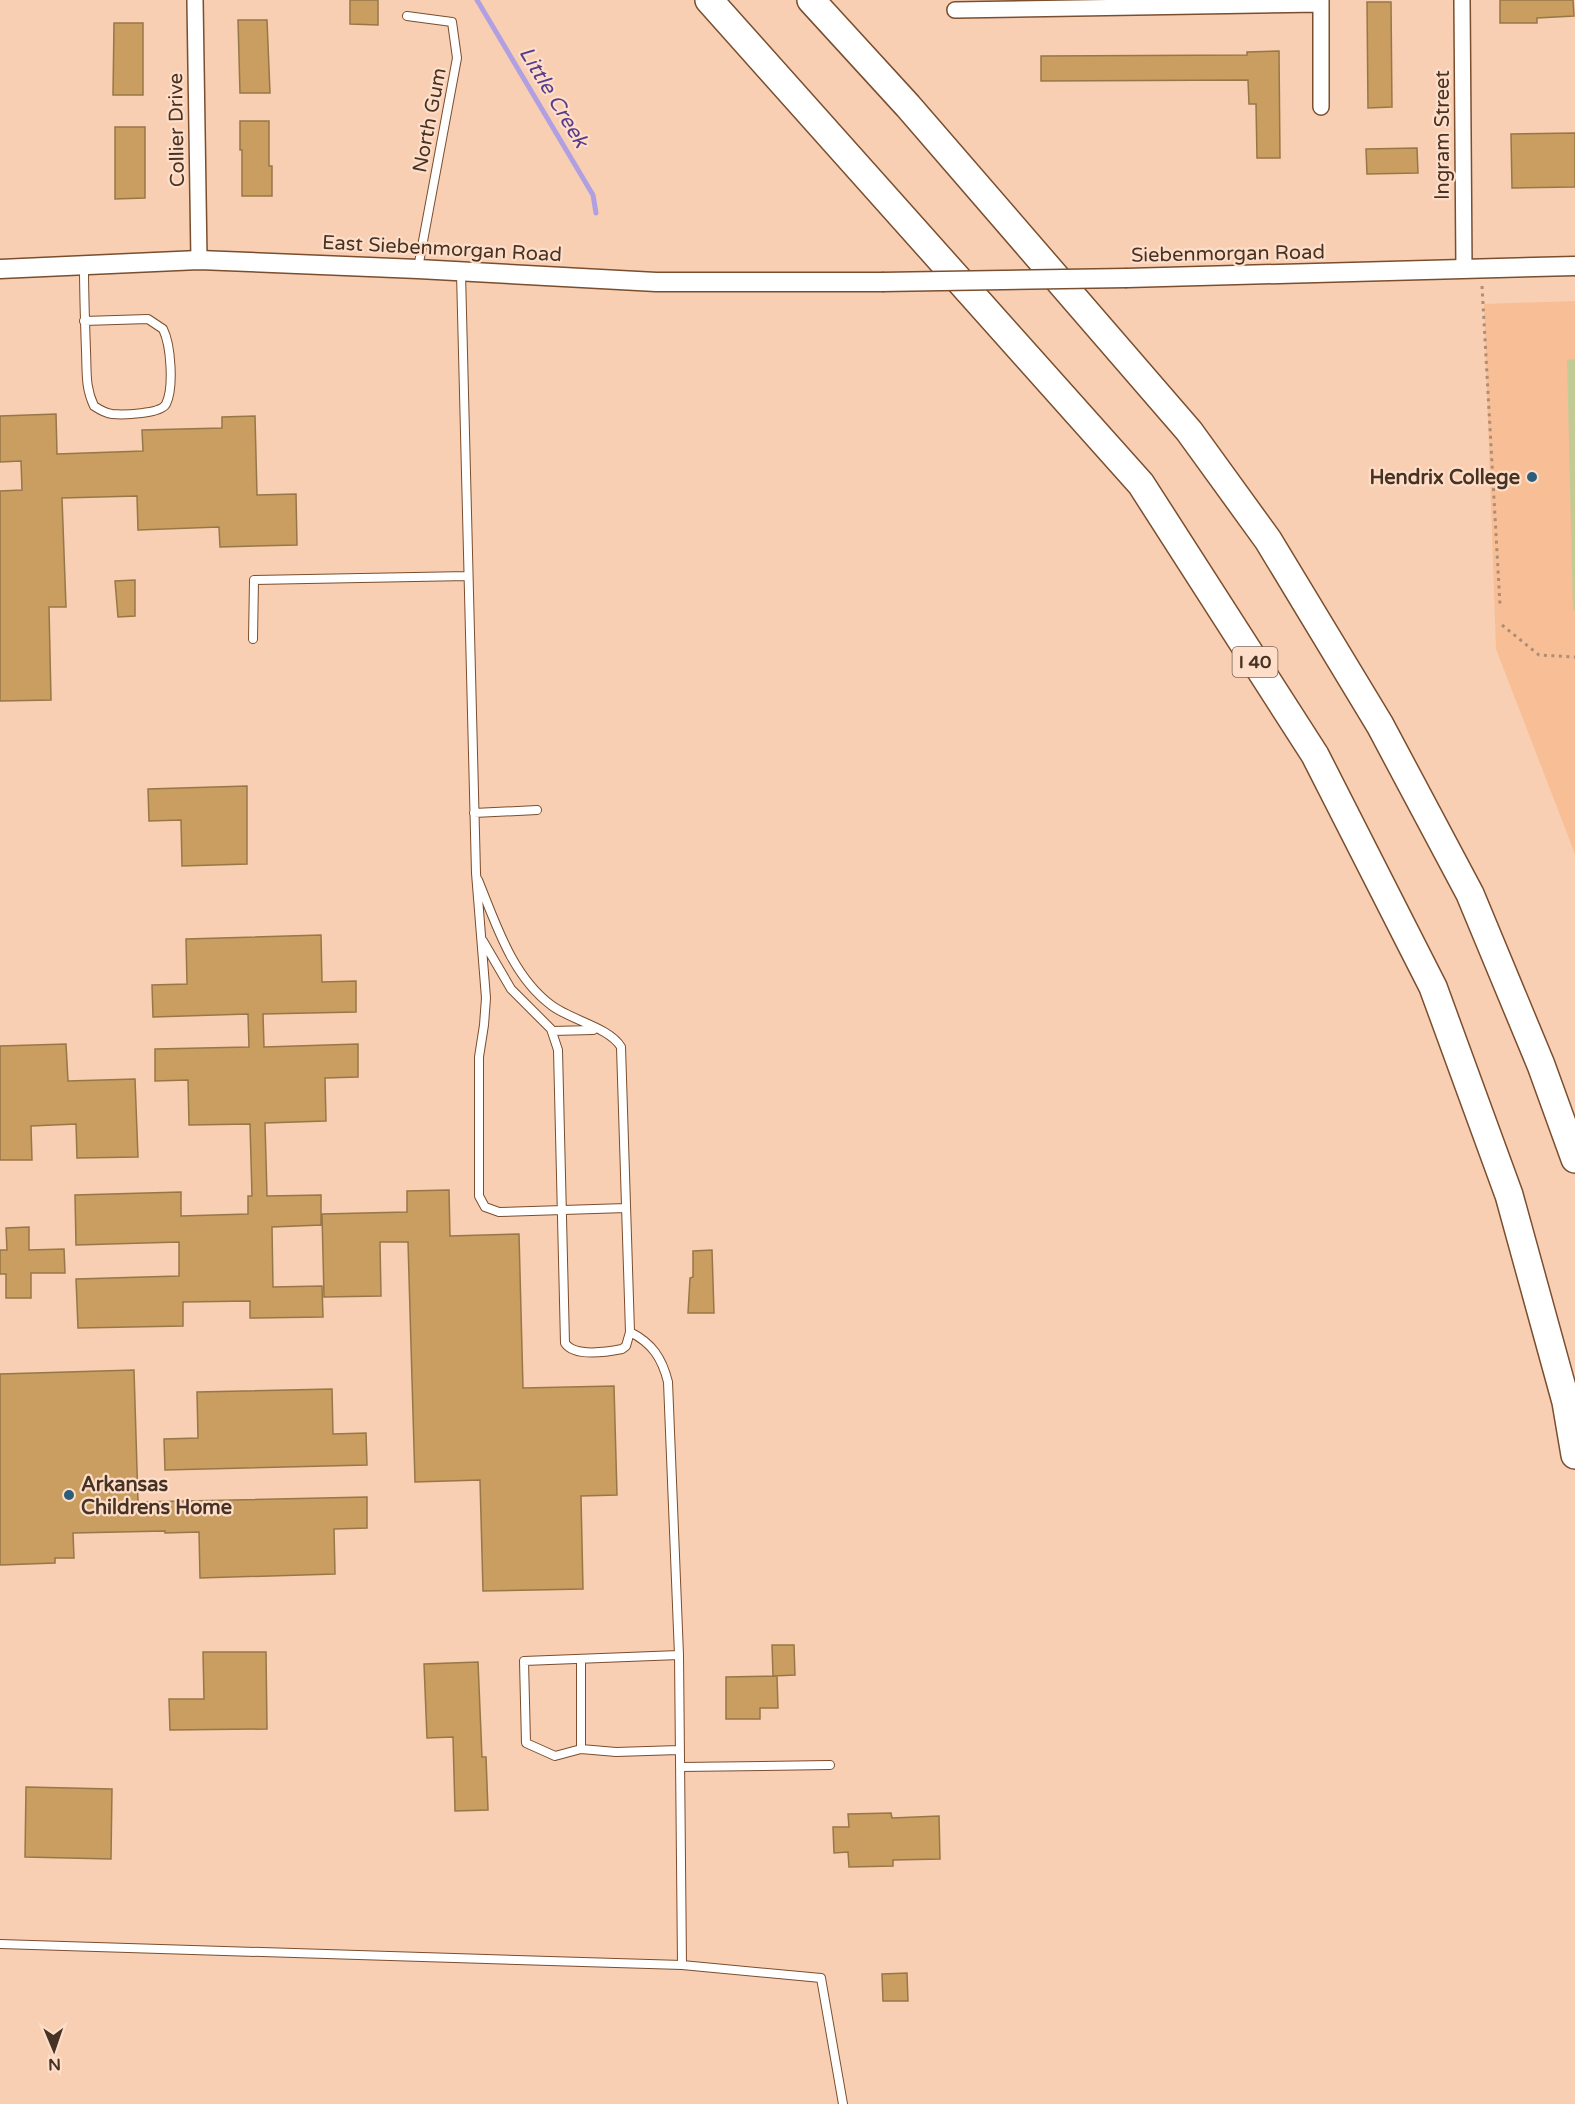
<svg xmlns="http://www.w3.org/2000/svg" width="1575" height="2104" font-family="'Varela Round',sans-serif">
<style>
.built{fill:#f8be96}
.green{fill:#c2cb96}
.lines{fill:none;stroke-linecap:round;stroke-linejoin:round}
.stream{stroke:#b1a0e1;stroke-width:5}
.building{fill:#c99e60;stroke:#977748;stroke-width:1.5}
.service-casing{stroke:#7a4e2e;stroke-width:10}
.minor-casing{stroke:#7a4e2e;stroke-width:18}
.tertiary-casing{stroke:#7a4e2e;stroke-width:21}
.motorway-casing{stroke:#7a4e2e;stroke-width:30}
.path{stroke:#ad8d76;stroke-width:3;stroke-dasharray:3 4.5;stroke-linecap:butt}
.service{stroke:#fff;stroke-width:8}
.minor{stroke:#fff;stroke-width:15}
.tertiary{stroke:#fff;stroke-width:18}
.motorway{stroke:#fff;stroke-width:27}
.tertiary-bridge-casing{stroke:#7a4e2e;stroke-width:21;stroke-linecap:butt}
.tertiary-bridge{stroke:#fff;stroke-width:18}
.poi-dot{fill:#2b5e7b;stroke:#fedec9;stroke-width:2}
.labels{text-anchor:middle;stroke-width:4.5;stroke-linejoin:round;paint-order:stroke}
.shield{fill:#fedec9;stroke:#7e6656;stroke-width:1.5}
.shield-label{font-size:18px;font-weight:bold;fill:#473324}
.street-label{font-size:20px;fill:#473324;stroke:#fedec9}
.poi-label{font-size:20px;font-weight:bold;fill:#473324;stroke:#fedec9;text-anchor:end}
.water-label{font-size:21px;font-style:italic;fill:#573d8b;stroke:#fedec9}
</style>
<rect width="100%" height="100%" fill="#f8cfb2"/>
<path class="built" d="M 1575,301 L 1575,854 L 1496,649 L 1484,304 Z"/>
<path class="green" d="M 1575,359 L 1575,610 L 1573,610 L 1567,360 Z"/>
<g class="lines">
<path class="stream" d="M 477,0 L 593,195 L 596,213"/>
</g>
<path class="building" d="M 350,0 L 378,0 L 378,25 L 350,24 Z
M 1500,0 L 1573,0 L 1574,16 L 1537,18 L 1537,23 L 1500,23 Z
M 1367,2 L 1391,2 L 1392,107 L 1368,108 Z
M 238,20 L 267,20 L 270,93 L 240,93 Z
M 114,23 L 143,23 L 143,95 L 113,95 Z
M 1279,51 L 1280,158 L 1257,158 L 1256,104 L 1249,104 L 1248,80 L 1041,81 L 1041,56 L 1247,55 L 1247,52 Z
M 240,121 L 269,121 L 269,166 L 272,166 L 272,196 L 242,196 L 242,150 L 240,150 Z
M 115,127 L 145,127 L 145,198 L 115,199 Z
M 1575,133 L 1575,187 L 1512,188 L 1511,134 Z
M 1417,148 L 1418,173 L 1367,174 L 1366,149 Z
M 56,414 L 57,454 L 143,451 L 142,430 L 222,428 L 222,417 L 255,416 L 257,495 L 296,494 L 297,545 L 220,547 L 219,527 L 138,530 L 137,496 L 62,498 L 66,607 L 49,607 L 51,700 L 0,701 L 0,491 L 22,490 L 21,461 L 0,462 L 0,416 Z
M 135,580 L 135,616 L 118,617 L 115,581 Z
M 247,786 L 247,864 L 182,866 L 181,820 L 149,821 L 148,789 Z
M 321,935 L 322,982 L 356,981 L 356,1012 L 263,1014 L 264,1047 L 358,1044 L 358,1077 L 325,1078 L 326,1121 L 265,1123 L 267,1196 L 321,1195 L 321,1225 L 272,1227 L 273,1287 L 322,1286 L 323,1317 L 250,1318 L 250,1301 L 183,1302 L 183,1326 L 78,1328 L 76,1279 L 179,1276 L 179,1242 L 76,1245 L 75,1195 L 181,1192 L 181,1216 L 248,1214 L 248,1196 L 252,1196 L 250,1124 L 189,1125 L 188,1080 L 155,1081 L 155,1049 L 249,1047 L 248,1014 L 153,1017 L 152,985 L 187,984 L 186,939 Z
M 66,1044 L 68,1081 L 135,1079 L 138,1157 L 77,1158 L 76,1124 L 31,1126 L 32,1160 L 0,1160 L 0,1046 Z
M 449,1190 L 450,1236 L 519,1234 L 523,1388 L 614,1386 L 617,1495 L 581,1496 L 583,1589 L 483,1591 L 480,1480 L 415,1482 L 408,1242 L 380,1242 L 381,1296 L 324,1297 L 322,1214 L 407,1212 L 407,1191 Z
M 29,1227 L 29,1250 L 64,1249 L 65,1273 L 31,1273 L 31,1298 L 6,1298 L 6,1274 L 0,1274 L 0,1250 L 7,1250 L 6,1228 Z
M 712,1250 L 714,1313 L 688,1313 L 690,1278 L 693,1277 L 693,1251 Z
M 134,1370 L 138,1502 L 367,1497 L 367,1528 L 334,1529 L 335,1574 L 200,1578 L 199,1532 L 165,1533 L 165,1531 L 73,1533 L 74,1558 L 55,1558 L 55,1563 L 0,1565 L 0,1374 Z
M 332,1389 L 333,1434 L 366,1433 L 367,1465 L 165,1470 L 164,1439 L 198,1438 L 197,1392 Z
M 772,1645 L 794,1645 L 795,1675 L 773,1676 Z
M 203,1652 L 266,1652 L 267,1729 L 170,1730 L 169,1699 L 204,1699 Z
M 478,1662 L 482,1757 L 486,1757 L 488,1810 L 455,1811 L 453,1737 L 427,1738 L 424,1664 Z
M 777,1676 L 778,1708 L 760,1708 L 760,1719 L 726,1719 L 726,1677 Z
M 26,1787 L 112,1789 L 111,1859 L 25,1857 Z
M 891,1813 L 892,1818 L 939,1816 L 940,1859 L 893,1860 L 893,1866 L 849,1867 L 848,1852 L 834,1853 L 833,1827 L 849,1827 L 848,1814 Z
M 907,1973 L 908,2001 L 883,2001 L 882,1974 Z"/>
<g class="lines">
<defs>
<path id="service" d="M 407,16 L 452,22 L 457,58 L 418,268
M 84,266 C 84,295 85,323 86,351 C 87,372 85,387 94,406 C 100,410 105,413 112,414 C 123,415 161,414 166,404 C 174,388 171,345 163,329 L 148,319 L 84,321
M 461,273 L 476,873 L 486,998 L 484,1025 L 479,1057 L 479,1196 L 485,1207 L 499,1212 L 626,1208
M 253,639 L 254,580 L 468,576
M 474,813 L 537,810
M 478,880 C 496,924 512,976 551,1005 C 570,1020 609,1027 621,1047 L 630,1332 L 626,1346 L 622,1349 C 607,1352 574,1357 565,1343 L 558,1050 L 551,1029 L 511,989 L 483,941
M 552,1031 L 593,1030
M 630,1332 C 652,1343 662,1358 668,1382 L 679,1655 L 682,1965
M 581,1659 L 581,1749 L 555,1756 L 526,1743 L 524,1661 L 679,1655
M 581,1749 L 616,1752 L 679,1750
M 680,1767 L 830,1765
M 0,1944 L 682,1965 L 821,1978 L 843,2104"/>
<path id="minor" d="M 195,0 L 199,260
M 1321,0 L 1321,107
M 1462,0 L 1464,270
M 955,10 L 1321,4"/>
<path id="tertiary" d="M 0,269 L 199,260 L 418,269 L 656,282 L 882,282
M 1127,278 L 1575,266"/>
<path id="motorway" d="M 709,0 L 1141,484 L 1315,755 L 1433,987 L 1509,1195 L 1566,1402 L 1575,1455
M 811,0 L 908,106 L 1189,431 L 1268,540 L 1380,725 L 1470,894 L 1541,1065 L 1575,1159"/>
</defs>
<use href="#service" class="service-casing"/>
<use href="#minor" class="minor-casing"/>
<use href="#tertiary" class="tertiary-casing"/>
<use href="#motorway" class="motorway-casing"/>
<path class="path" d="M 1482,286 L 1500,605
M 1502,625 L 1539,655 L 1575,657"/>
<use href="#service" class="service"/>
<use href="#minor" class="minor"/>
<use href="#tertiary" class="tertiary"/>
<use href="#motorway" class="motorway"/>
<defs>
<path id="tertiary-bridge" d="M 882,282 L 1127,278"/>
</defs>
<use href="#tertiary-bridge" class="tertiary-bridge-casing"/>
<use href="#tertiary-bridge" class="tertiary-bridge"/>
</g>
<g class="poi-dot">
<circle cx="1532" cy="477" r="6"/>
<circle cx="69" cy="1495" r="6"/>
</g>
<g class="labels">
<rect class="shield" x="1232.5" y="647" width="45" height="30" rx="4.5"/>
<g class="shield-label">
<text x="1255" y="668">I 40</text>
</g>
<g class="street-label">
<text transform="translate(429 120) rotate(-79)" y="7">North Gum</text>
<text transform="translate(176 130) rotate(-91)" y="7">Collier Drive</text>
<text transform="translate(1442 135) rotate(-90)" y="7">Ingram Street</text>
<text transform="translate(442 248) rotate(3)" y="7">East Siebenmorgan Road</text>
<text transform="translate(1228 253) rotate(-1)" y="7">Siebenmorgan Road</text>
</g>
<g class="poi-label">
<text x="1520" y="484">Hendrix College</text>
<text x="81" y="1491" text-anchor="start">Arkansas<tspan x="81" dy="23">Childrens Home</tspan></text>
</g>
<g class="water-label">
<text transform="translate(554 97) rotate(59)" y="7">Little Creek</text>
</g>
</g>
<g transform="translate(54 2050) rotate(178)" stroke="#fedec9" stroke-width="4.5" paint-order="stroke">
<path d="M0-4.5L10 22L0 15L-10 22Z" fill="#473324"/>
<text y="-9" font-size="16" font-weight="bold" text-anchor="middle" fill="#473324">N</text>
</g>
</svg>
